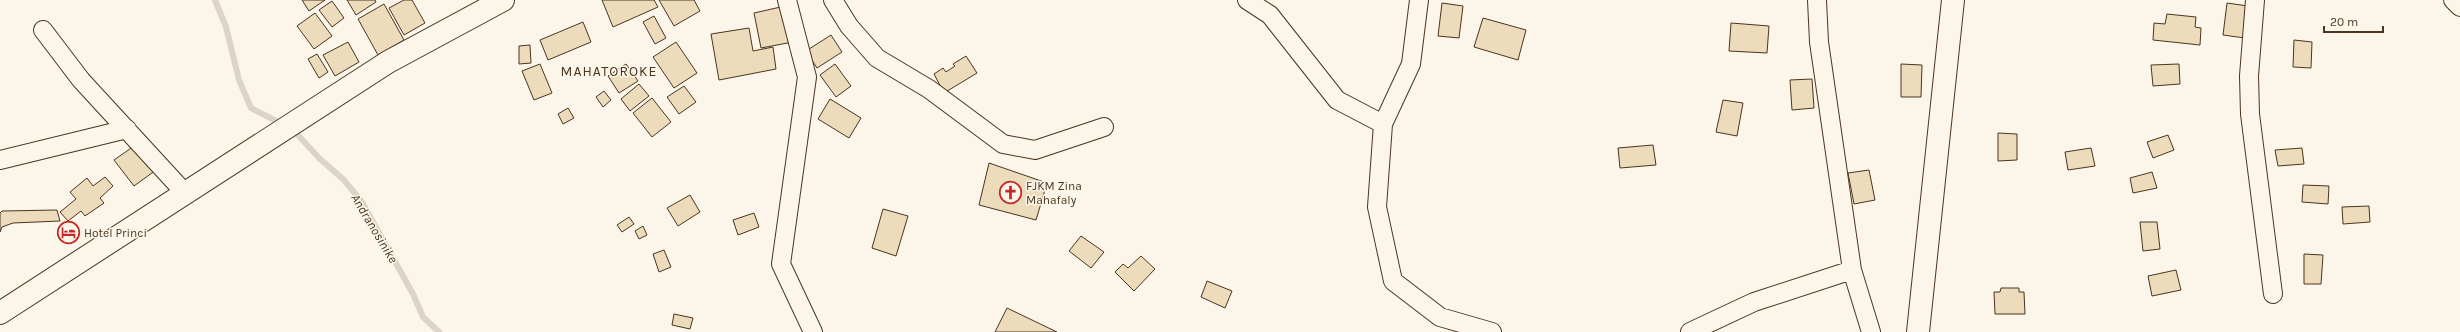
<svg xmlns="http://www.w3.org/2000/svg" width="2460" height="332" font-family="Karla,sans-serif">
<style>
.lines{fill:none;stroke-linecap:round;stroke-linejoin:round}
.stream{stroke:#dcd4c6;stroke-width:6}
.building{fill:#ecdcbc;stroke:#4a3520}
.minor-casing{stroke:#4a3520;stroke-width:20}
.tertiary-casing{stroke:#4a3520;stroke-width:24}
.secondary-casing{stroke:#4a3520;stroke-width:24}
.minor{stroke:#fbf6e9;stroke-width:18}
.tertiary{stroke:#fbf6e9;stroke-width:22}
.secondary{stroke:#fbf6e9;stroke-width:22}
.labels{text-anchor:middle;stroke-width:3;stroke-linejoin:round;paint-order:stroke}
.poi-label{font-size:12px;fill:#4a3520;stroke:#fbf6e9;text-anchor:start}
.water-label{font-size:13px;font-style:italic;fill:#4a3520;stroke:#fbf6e9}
.quarter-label{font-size:14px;letter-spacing:1px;fill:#4a3520;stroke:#fbf6e9}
</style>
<rect width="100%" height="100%" fill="#fbf6e9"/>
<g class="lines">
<path class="stream" d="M 215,0 L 226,27 L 239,80 L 251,108 L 278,122
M 297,134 L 320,159 L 343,179 L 362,202 L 413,294 L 423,317 L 439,332"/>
</g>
<path class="building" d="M 302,0 L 325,0 L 309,11 Z
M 347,0 L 375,0 L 376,2 L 356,15 Z
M 404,0 L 412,0 L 425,23 L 404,35 L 389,8 Z
M 602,0 L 654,0 L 658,7 L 613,27 Z
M 659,0 L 694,0 L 700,11 L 674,26 Z
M 332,1 L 344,18 L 332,27 L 319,10 Z
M 1442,3 L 1463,6 L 1459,38 L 1438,36 Z
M 2227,3 L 2248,6 L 2245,38 L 2223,35 Z
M 384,4 L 404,40 L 378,55 L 358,19 Z
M 785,6 L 793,42 L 761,48 L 754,13 Z
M 315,13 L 332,36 L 314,49 L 297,26 Z
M 2167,14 L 2196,17 L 2195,27 L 2201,28 L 2200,45 L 2153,40 L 2154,23 L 2165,24 Z
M 654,16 L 666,38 L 655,44 L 643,22 Z
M 1483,18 L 1526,30 L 1518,60 L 1474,47 Z
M 583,22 L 591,42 L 548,60 L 540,40 Z
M 1731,23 L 1769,26 L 1767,53 L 1729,51 Z
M 749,28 L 753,51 L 773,47 L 776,69 L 719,80 L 711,34 Z
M 831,35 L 842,52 L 817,68 L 806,51 Z
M 2294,40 L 2312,42 L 2311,68 L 2293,67 Z
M 348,42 L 359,62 L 335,76 L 323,55 Z
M 676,42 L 697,73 L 674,88 L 653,57 Z
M 530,45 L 531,63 L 519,64 L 519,46 Z
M 317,54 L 328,72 L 319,78 L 308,59 Z
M 966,56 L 977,73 L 944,93 L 934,74 L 943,68 L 946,72 L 955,66 L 953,64 Z
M 540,64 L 552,93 L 534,100 L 522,71 Z
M 626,64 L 638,81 L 619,93 L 608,76 Z
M 835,64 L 851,86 L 836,97 L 820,75 Z
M 1901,64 L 1922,65 L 1921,97 L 1901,97 Z
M 2179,64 L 2180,84 L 2153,86 L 2151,65 Z
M 1812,79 L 1814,108 L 1792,110 L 1790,80 Z
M 639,84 L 649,96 L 630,111 L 621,99 Z
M 684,86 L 696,102 L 679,114 L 667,97 Z
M 604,91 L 611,100 L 603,107 L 596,97 Z
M 652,98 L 671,122 L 652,137 L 633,113 Z
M 830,99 L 861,118 L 849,138 L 818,119 Z
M 1723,100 L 1743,103 L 1737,136 L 1716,132 Z
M 568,108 L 574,118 L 563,124 L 558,114 Z
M 1998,133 L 2017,134 L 2017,160 L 1998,161 Z
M 2168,135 L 2174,150 L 2153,158 L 2147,142 Z
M 137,144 L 156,170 L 134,186 L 114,160 Z
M 1653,145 L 1656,165 L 1620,168 L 1618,148 Z
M 2091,148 L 2095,166 L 2068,170 L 2065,152 Z
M 2302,148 L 2304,164 L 2278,166 L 2275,150 Z
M 989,163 L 1047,183 L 1036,220 L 979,205 Z
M 1869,170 L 1875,200 L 1854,204 L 1848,173 Z
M 2152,172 L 2157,188 L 2133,193 L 2130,178 Z
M 105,177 L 113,186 L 100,198 L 104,203 L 85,216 L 81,211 L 68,221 L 60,212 L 76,199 L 70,192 L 87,178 L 93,186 Z
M 2303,185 L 2329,186 L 2328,204 L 2302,202 Z
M 690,195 L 700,212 L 678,226 L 667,208 Z
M 2369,206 L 2370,222 L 2343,224 L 2342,207 Z
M 883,209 L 908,216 L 896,256 L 872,248 Z
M 57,210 L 60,221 L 13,223 L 2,227 L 0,232 L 0,213 L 2,211 Z
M 754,213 L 759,227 L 738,235 L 733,220 Z
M 629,217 L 634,224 L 622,232 L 617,225 Z
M 2140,222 L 2157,222 L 2160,249 L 2143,251 Z
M 643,226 L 647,235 L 639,239 L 635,231 Z
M 1081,236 L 1104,252 L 1091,268 L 1069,251 Z
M 664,250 L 671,267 L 659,272 L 653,254 Z
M 2304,254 L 2323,255 L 2321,284 L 2304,284 Z
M 1141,256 L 1155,269 L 1134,291 L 1115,272 L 1123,264 L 1128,268 Z
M 2176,270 L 2181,290 L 2152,296 L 2148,276 Z
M 1207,281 L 1232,291 L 1225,308 L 1201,297 Z
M 2001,288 L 2019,288 L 2019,292 L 2024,292 L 2025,314 L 1995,314 L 1994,292 L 2000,292 Z
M 1007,308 L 1057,332 L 995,332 Z
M 674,314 L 693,318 L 690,329 L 672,325 Z"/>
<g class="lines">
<defs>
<path id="minor" d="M 787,0 L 807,77 L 781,264 L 813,332
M 833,0 L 849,26 L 877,58 L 929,89 L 1003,144 L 1035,150 L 1104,127
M 1247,0 L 1270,15 L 1337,100 L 1383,124
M 1419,0 L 1411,64 L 1383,124 L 1377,207 L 1393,281 L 1440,317 L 1492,332
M 1817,0 L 1819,42 L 1852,270 L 1871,332
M 2255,0 L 2249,76 L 2250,114 L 2273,294
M 2453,0 L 2460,7
M 43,30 L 81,80 L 185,193
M 0,160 L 127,129
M 1690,332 L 1754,302 L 1852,270"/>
<path id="tertiary" d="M 1918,332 L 1953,0"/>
<path id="secondary" d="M 0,313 L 388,62 L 503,0"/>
</defs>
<use href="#minor" class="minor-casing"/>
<use href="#tertiary" class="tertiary-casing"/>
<use href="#secondary" class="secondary-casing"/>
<use href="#minor" class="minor"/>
<use href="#tertiary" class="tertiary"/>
<use href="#secondary" class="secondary"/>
</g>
<defs>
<symbol id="church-ring" viewBox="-11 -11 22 22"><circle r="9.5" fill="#fbf6e9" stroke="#c62828" stroke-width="1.5"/><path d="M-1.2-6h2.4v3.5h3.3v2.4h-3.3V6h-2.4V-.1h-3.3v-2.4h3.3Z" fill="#c62828"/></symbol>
<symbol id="hotel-ring" viewBox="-11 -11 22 22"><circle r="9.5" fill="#fbf6e9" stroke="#c62828" stroke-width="1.5"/><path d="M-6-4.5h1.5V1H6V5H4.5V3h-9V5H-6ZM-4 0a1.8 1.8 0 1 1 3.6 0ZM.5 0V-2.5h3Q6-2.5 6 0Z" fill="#c62828"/></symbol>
</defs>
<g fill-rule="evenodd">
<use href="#church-ring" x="998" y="180" width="25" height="25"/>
<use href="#hotel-ring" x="56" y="220" width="25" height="25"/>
</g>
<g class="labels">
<g class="poi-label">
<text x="1026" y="190">FJKM Zina<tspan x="1026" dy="14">Mahafaly</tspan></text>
<text x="84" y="237">Hotel Princi</text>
</g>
<g class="water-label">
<text transform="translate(375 228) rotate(59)" y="5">Andranosinike</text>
</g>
<g class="quarter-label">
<text x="609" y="76">MAHATOROKE</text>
</g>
</g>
<path d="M2324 26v6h59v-6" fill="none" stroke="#4a3520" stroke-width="2"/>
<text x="2330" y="26" font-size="12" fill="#4a3520" stroke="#fbf6e9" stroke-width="3" paint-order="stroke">20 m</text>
</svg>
